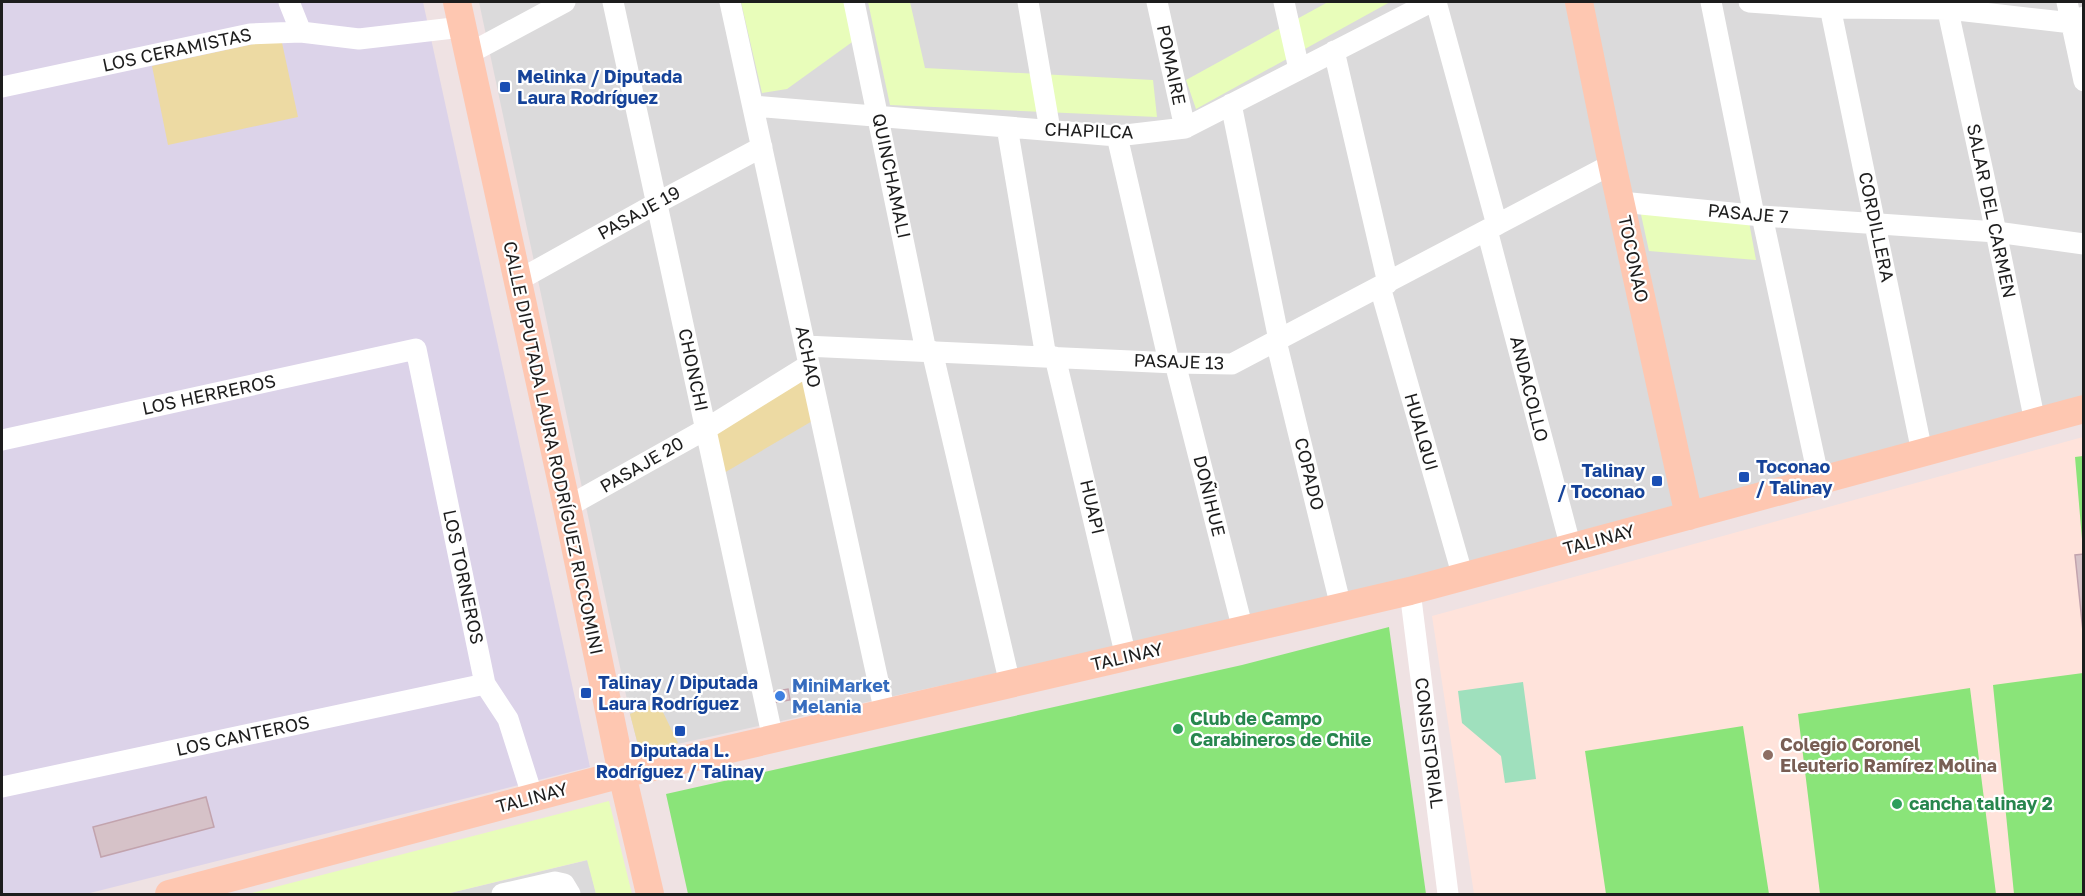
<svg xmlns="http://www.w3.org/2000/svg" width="2085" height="896" font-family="'Golos Text',sans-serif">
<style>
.residential{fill:#dbdadb}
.industrial{fill:#dcd3e9}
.education{fill:#ffe3db}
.grass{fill:#eddaa3}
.park{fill:#e8fdba}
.pitch{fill:#8ae479}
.water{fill:#9fe0bd}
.building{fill:#d6c2c8;stroke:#c2a3ad;stroke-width:1.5}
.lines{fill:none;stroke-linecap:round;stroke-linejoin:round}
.street{stroke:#fff;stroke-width:21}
.secondary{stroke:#fec7b1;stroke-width:28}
.transit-dot{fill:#1a4fb4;stroke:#fff;stroke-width:2}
.shop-dot{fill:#3f7fe0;stroke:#fff;stroke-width:2}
.leisure-dot{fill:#2e9e5b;stroke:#fff;stroke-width:2}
.education-dot{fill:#8d6e63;stroke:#fff;stroke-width:2}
.labels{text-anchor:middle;stroke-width:4.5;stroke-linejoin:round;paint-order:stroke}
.street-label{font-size:18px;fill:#1d1d1d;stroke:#fff}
.transit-label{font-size:18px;font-weight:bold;fill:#164399;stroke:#fff;text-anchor:start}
.shop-label{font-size:18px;font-weight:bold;fill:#366cbe;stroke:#fff;text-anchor:start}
.leisure-label{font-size:18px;font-weight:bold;fill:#27864d;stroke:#fff;text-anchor:start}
.education-label{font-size:18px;font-weight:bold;fill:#785e54;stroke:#fff;text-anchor:start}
</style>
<rect width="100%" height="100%" fill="#efe2e3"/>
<path class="residential" d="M 479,2 L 2083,2 L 2083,398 L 1363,592 L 646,751 L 638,745 L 630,714 Z
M 588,860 L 596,894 L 446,894 Z"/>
<path class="industrial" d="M 2,2 L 423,2 L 590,767 L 86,894 L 2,894 Z"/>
<path class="education" d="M 2083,437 L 2083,894 L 1474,894 L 1432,616 Z"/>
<path class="grass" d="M 281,38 L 298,117 L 168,145 L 152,66 Z
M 805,374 L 814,420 L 724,473 L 713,431 Z
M 658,702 L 678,743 L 646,751 L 638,745 L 630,714 Z"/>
<path class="park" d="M 741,2 L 846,2 L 855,40 L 787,89 L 762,93 Z
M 868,2 L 910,2 L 925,68 L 1153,80 L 1157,117 L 890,105 Z
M 1328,2 L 1390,2 L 1196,109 L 1186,80 Z
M 1640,210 L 1749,222 L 1756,260 L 1649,251 Z
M 609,801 L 632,894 L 596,894 L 587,860 L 446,894 L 248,894 Z"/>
<path class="pitch" d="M 2083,456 L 2084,539 L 2082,539 L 2075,457 Z
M 1389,627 L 1426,894 L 688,894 L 666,794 L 1242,665 Z
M 2083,673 L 2083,894 L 2014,894 L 1993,685 Z
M 1970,688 L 1996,894 L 1820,894 L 1798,714 Z
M 1743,726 L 1769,894 L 1606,894 L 1585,751 Z"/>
<path class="water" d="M 1523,682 L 1536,779 L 1505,783 L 1501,756 L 1462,723 L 1458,691 Z"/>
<path class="building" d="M 2084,554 L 2084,641 L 2075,555 Z
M 788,689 L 790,700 L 772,703 L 770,692 Z
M 206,797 L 214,827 L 101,857 L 93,827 Z"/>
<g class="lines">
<path class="street" d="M 289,2 L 301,32
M 613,2 L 773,739
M 730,2 L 885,713
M 854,2 L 926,351
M 1028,2 L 1050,130
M 1157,2 L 1185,128
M 1284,2 L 1299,69
M 1436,2 L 1497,225
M 1711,2 L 1754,215
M 1749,2 L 1830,8 L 1948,9 L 2072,23 L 2084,17
M 1829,2 L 1922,452
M 1946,2 L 1996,232 L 2035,422
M 2067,2 L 2084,81
M 1334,51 L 1388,283
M 468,54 L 565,2
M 2,87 L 250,34 L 301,32 L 359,39 L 462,27
M 1231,104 L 1279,340
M 753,106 L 1117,136 L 1185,128 L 1431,2
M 1007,127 L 1046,357
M 1117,136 L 1169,362
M 1621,202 L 1762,216 L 1996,232 L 2084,244
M 1762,216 L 1819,480
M 1487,230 L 1571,548
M 517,281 L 657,203 L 762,147
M 1380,287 L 1463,577
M 1276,341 L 1341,607
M 805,346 L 1175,363 L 1232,364 L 1612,164
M 932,351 L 1010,684
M 1055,357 L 1126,657
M 1175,363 L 1243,630
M 2,440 L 416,349 L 485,684 L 508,719 L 533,798
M 567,507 L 706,429 L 809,365
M 1410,591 L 1448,894
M 2,787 L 485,684
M 502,894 L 555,882 L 564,884 L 570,894"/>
<path class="secondary" d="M 457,2 L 567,507 L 622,774 L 650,894
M 1579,2 L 1612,164 L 1689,516
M 169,894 L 622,774 L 1410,591 L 2084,409"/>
</g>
<g class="transit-dot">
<rect x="499" y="81" width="12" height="12" rx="3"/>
<rect x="1738" y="471" width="12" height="12" rx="3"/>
<rect x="1651" y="475" width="12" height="12" rx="3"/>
<rect x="580" y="687" width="12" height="12" rx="3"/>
<rect x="674" y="725" width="12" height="12" rx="3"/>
</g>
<circle class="shop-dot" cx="780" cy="696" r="6"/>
<g class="leisure-dot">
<circle cx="1178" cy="729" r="6"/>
<circle cx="1897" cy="804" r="6"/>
</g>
<circle class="education-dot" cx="1768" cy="755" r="6"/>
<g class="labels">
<g class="street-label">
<text transform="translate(177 50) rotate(-12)" y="6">LOS CERAMISTAS</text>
<text transform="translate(1171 65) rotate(78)" y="6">POMAIRE</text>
<text transform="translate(1089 131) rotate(2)" y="6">CHAPILCA</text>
<text transform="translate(891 176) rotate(78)" y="6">QUINCHAMALI</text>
<text transform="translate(1991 211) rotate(78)" y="6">SALAR DEL CARMEN</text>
<text transform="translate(639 213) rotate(-29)" y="6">PASAJE 19</text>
<text transform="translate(1748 214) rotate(5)" y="6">PASAJE 7</text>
<text transform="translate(1876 227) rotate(78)" y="6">CORDILLERA</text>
<text transform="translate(1633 259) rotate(78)" y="6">TOCONAO</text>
<text transform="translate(808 357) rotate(78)" y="6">ACHAO</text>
<text transform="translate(1179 362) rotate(2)" y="6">PASAJE 13</text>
<text transform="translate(693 370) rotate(78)" y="6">CHONCHI</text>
<text transform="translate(1529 389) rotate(76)" y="6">ANDACOLLO</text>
<text transform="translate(209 395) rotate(-12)" y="6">LOS HERREROS</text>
<text transform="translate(1421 432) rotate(74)" y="6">HUALQUI</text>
<text transform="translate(553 448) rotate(78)" y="6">CALLE DIPUTADA LAURA RODRÍGUEZ RICCOMINI</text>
<text transform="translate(642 465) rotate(-30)" y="6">PASAJE 20</text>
<text transform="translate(1309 474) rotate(76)" y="6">COPADO</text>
<text transform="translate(1209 496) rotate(76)" y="6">DOÑIHUE</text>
<text transform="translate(1092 507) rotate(77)" y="6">HUAPI</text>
<text transform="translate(1599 540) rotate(-15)" y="6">TALINAY</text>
<text transform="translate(463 577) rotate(78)" y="6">LOS TORNEROS</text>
<text transform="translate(1127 657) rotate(-13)" y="6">TALINAY</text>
<text transform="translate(243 736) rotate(-12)" y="6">LOS CANTEROS</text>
<text transform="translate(1429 743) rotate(83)" y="6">CONSISTORIAL</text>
<text transform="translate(532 798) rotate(-15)" y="6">TALINAY</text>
</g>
<g class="transit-label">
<text x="517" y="83">Melinka / Diputada<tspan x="517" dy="21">Laura Rodríguez</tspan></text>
<text x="1756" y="473">Toconao<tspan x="1756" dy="21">/ Talinay</tspan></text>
<text x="1645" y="477" text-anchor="end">Talinay<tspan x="1645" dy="21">/ Toconao</tspan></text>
<text x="598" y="689">Talinay / Diputada<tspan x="598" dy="21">Laura Rodríguez</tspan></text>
<text x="680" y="757" text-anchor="middle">Diputada L.<tspan x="680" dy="21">Rodríguez / Talinay</tspan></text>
</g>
<g class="shop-label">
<text x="792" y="692">MiniMarket<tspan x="792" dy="21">Melania</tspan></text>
</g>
<g class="leisure-label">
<text x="1190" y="725">Club de Campo<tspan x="1190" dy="21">Carabineros de Chile</tspan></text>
<text x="1909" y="810">cancha talinay 2</text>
</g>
<g class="education-label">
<text x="1780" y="751">Colegio Coronel<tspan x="1780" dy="21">Eleuterio Ramírez Molina</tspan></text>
</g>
</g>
<rect width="2085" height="896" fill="none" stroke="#1d1d1d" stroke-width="6"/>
</svg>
